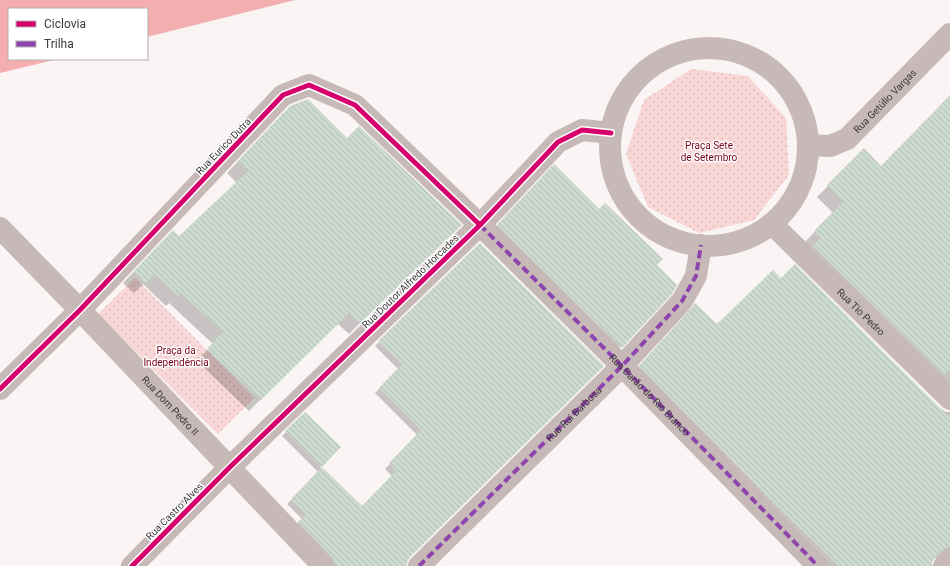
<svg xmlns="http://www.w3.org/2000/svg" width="950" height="566" font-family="Roboto,sans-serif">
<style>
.grass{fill:url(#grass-dots)}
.water{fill:#f5aeaf}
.shadow{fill:#0003}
.building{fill:url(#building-back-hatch)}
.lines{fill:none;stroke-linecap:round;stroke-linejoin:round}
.pedestrian{stroke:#c8b9b9;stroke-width:22}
.minor{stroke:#c8b9b9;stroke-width:22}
.quiet{stroke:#8e44ad;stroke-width:4;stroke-dasharray:8 4;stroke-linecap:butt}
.cycleway-casing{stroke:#fff;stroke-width:8}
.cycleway{stroke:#d6006c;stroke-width:5}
.labels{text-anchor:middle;stroke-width:3;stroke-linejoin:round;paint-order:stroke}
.street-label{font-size:10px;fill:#3b3838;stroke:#fff}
.park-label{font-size:10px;fill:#7b001c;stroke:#fff}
</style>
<defs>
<pattern id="grass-dots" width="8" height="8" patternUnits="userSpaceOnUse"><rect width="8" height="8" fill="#f8d7d6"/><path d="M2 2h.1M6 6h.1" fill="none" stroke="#d6b9b8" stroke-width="1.8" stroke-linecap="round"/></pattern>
<pattern id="building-back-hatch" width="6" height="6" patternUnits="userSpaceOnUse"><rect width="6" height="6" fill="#cddbcf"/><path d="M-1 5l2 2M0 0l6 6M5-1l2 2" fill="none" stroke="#b1bdb2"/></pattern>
</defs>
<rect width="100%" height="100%" fill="#faf4f4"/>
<path class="grass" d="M 691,69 L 748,76 L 786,118 L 789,175 L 754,220 L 699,233 L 648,207 L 626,154 L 644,100 Z
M 135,278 L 254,398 L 218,434 L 98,314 Z"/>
<path class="water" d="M 0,0 L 295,0 L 147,37 L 147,9 L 9,9 L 9,59 L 58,59 L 0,73 Z"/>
<path class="shadow" d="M 950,97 L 950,405 L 804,243 L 833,213 L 817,197 L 864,150 L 881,167 Z
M 279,118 L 347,139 L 449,236 L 349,334 L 337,323 L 249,411 L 197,361 L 213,344 L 169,303 L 166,306 L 143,284 L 134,293 L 123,283 L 162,243 L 179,238 L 237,183 L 227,173 Z
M 545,175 L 656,265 L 671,293 L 611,357 L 488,235 Z
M 480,244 L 409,557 L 406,563 L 406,566 L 330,566 L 294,527 L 302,519 L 287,504 L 318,472 L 282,436 L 305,413 L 340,447 L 320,467 L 361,507 L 392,476 L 385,469 L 417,435 L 375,393 L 398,369 L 375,346 Z
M 781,279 L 941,409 L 946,412 L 950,412 L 950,552 L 943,559 L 935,558 L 931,562 L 931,566 L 816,566 L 629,377 L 695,304 L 717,325 Z"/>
<path class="building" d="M 950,95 L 950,369 L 944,375 L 813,246 L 821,238 L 814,231 L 843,202 L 827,185 L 864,148 L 881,166 Z
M 308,99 L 347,138 L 359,126 L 462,225 L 360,323 L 349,313 L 261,400 L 207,349 L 223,332 L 181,293 L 178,296 L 155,274 L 146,283 L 134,271 L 173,230 L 179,236 L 248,171 L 238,161 L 290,106 Z
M 554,164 L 599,209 L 605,203 L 663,259 L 657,265 L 677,285 L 672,294 L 622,348 L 497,225 Z
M 480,243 L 604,366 L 410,557 L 407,562 L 407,566 L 336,566 L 332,557 L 298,522 L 306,514 L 291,499 L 322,467 L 362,506 L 396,471 L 389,463 L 421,430 L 379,388 L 402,364 L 378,341 Z
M 795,264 L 950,418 L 950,548 L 946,548 L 941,551 L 935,557 L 932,562 L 932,566 L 839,566 L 775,504 L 639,366 L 691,309 L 695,303 L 717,324 L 773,270 L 781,278 Z
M 305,412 L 341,447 L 322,467 L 285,431 Z"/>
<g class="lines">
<g class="pedestrian">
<path id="s1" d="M 480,225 L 622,366 L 818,566"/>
<path d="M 419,566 L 622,366 L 682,301 L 696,276 L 701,245"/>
</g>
<g class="minor">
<circle cx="709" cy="147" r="99"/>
<path id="s2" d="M 808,145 L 830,146 L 847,139 L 950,34"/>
<path id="s3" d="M 772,224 L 950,399"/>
<path id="s4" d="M 0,228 L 80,310 L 323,566"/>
<path d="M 0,389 L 80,310 L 283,95 L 309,85 L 355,105 L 480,225"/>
<path d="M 132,566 L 229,468 L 480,225 L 558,142 L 582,130 L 611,133"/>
<path d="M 944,566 L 950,560"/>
</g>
<g class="quiet">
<path d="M 480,225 L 622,366 L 818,566"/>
<path id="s5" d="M 419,566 L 622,366 L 682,301 L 696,276 L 701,245"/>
</g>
<defs>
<path id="cycleway" d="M 0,389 L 80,310 L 283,95 L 309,85 L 355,105 L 480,225
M 132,566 L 229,468 L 480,225 L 558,142 L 582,130 L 611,133"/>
</defs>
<use href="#cycleway" class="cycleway-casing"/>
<use href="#cycleway" class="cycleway"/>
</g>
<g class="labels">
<g class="street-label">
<text dy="4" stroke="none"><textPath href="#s2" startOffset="94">Rua Getúlio Vargas</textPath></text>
<text transform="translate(223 146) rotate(-46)" y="4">Rua Eurico Dutra</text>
<text transform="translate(410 281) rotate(-44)" y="4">Rua Doutor Alfredo Horcades</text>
<text dy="4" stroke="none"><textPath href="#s3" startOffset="125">Rua Tio Pedro</textPath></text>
<text dy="4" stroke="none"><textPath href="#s1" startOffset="240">Rua Barão do Rio Branco</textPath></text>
<text dy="4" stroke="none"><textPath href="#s4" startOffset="246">Rua Dom Pedro II</textPath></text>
<text dy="4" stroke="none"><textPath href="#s5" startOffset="217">Rua Rui Barbosa</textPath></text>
<text transform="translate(174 511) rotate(-45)" y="4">Rua Castro Alves</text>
</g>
<g class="park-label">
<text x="709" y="149">Praça Sete<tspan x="709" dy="12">de Setembro</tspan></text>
<text x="176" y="354">Praça da<tspan x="176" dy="12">Independência</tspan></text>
</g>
</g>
<rect x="8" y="8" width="140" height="52" fill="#ffffff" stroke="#b1afaf"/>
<rect x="16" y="21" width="20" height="6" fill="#d6006c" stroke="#b1afaf"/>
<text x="44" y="28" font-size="12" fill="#3b3838">Ciclovia</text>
<rect x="16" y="41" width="20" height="6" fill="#8e44ad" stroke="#b1afaf"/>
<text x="44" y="48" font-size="12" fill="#3b3838">Trilha</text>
</svg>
